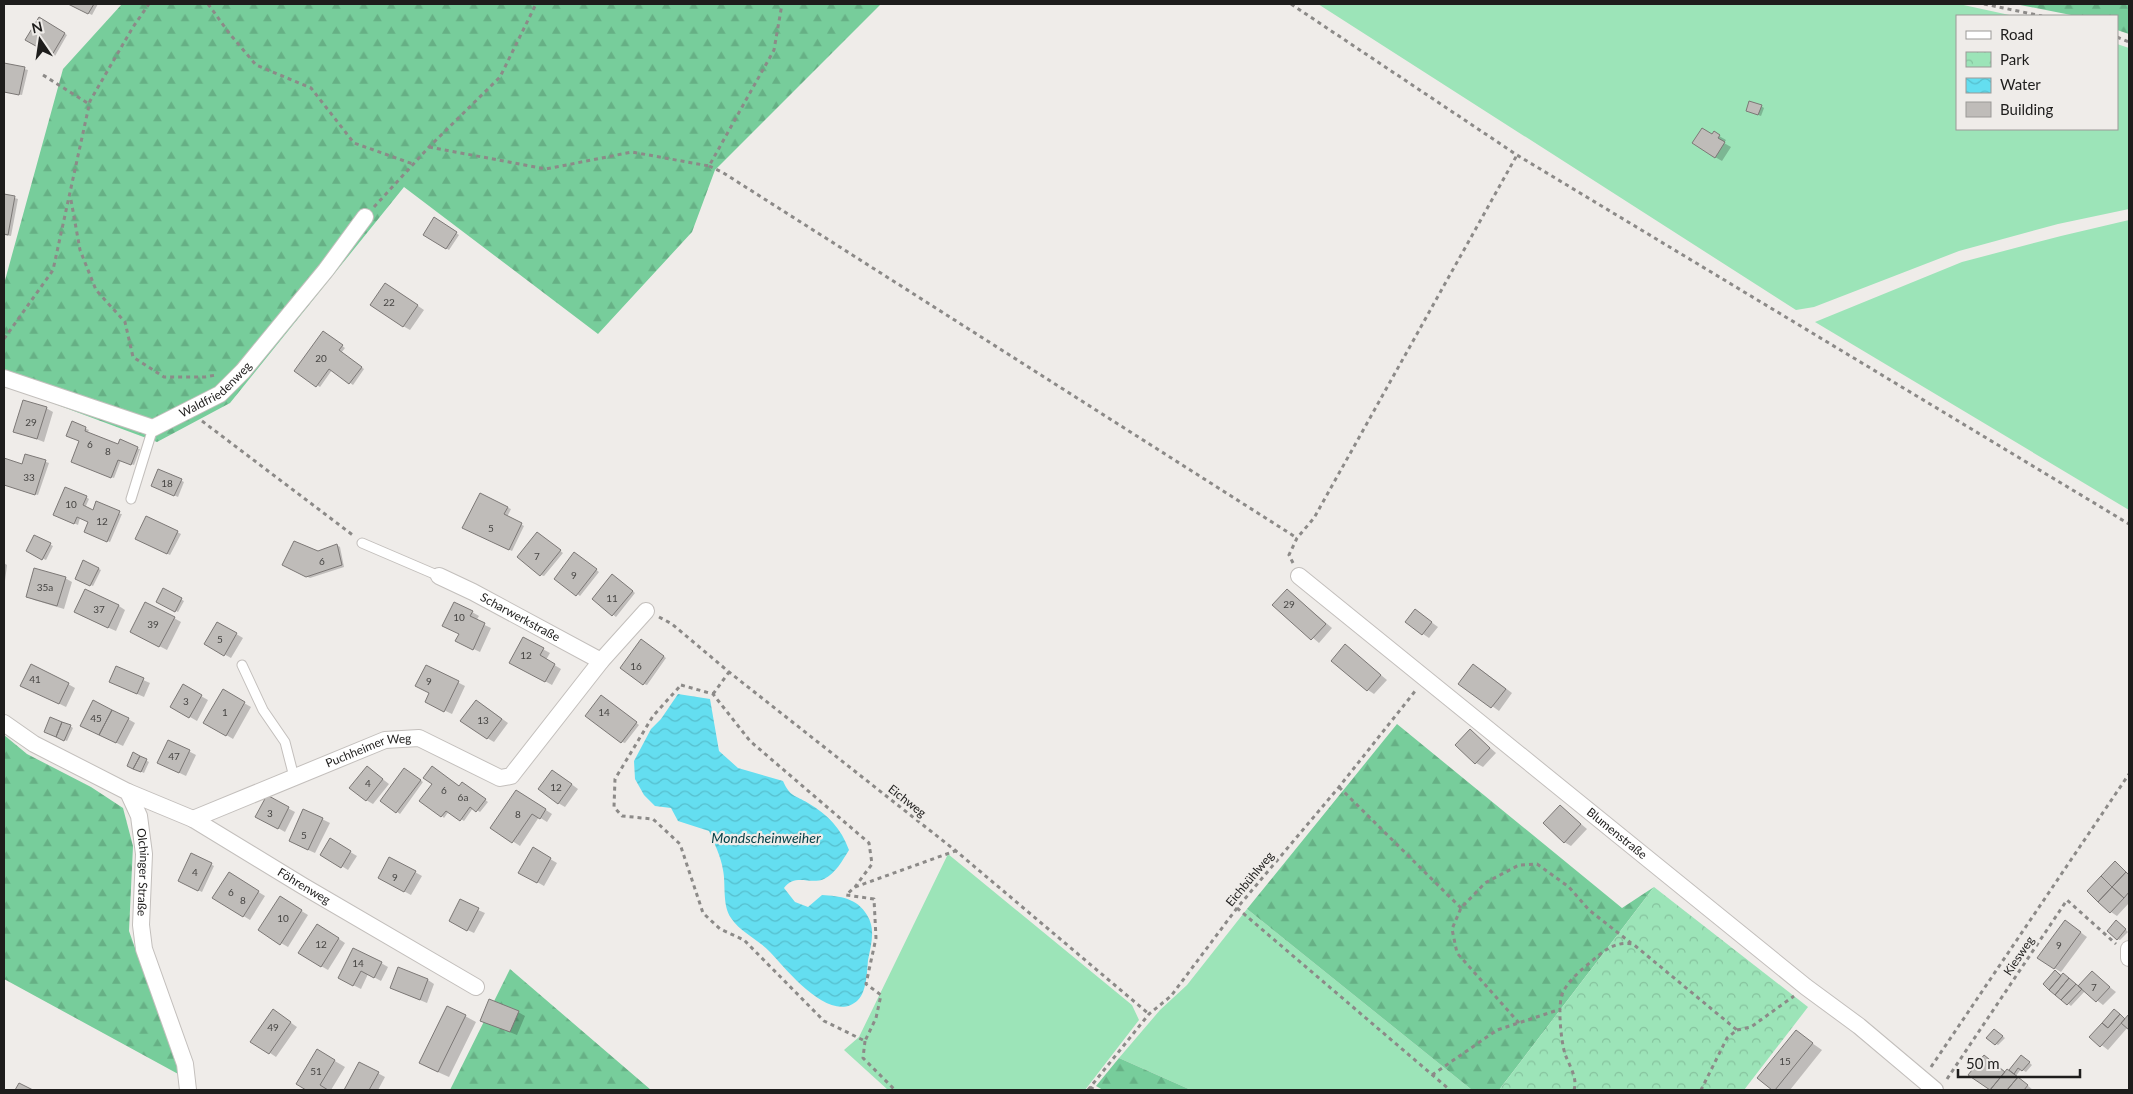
<svg xmlns="http://www.w3.org/2000/svg" width="2133" height="1094" font-family="Lato,sans-serif">
<style>
.grass{fill:#9ce4b8}
.forest{fill:url(#forest-firs)}
.park{fill:url(#park-crowns)}
.water{fill:url(#water-waves)}
.shadow{fill:#0003}
.building{fill:#bfbcb9;stroke:#7c7876}
.lines{fill:none;stroke-linecap:round;stroke-linejoin:round}
.lane-casing{stroke:#c3bfbc;stroke-width:11}
.street-casing{stroke:#c3bfbc;stroke-width:18}
.path{stroke:#8c8a88;stroke-width:3;stroke-dasharray:4 4;stroke-linecap:butt}
.lane{stroke:#fff;stroke-width:9}
.street{stroke:#fff;stroke-width:16}
.labels{text-anchor:middle;stroke-width:4.5;stroke-linejoin:round;paint-order:stroke}
.number-label{font-size:10px;fill:#464543}
.street-label{font-size:12px;fill:#1e1d1c;stroke:#efece9}
.water-label{font-size:14px;font-style:italic;fill:#064148;stroke:#efece9}
</style>
<defs>
<pattern id="forest-firs" width="22" height="20" patternUnits="userSpaceOnUse" patternTransform="scale(1.25)"><rect width="22" height="20" fill="#77cd9b"/><path d="M5 1l3.5 6h-7zM16 11l3.5 6h-7z" fill="#66b085"/></pattern>
<pattern id="park-crowns" width="20" height="18" patternUnits="userSpaceOnUse" patternTransform="scale(1.25)"><rect width="20" height="18" fill="#9ce4b8"/><path d="M2 6a3 3 0 1 1 6 0M12 15a3 3 0 1 1 6 0" fill="none" stroke="#86c39e"/></pattern>
<pattern id="water-waves" width="16" height="10" patternUnits="userSpaceOnUse" patternTransform="scale(1.25)"><rect width="16" height="10" fill="#64def0"/><path d="M0 5q4-4 8 0t8 0" fill="none" stroke="#56becd"/></pattern>
</defs>
<rect width="100%" height="100%" fill="#efece9"/>
<path class="grass" d="M 1318,4 L 1959,4 L 2014,16 L 1957,16 L 1957,129 L 2117,129 L 2117,44 L 2129,48 L 2129,209 L 2058,224 L 1959,251 L 1814,307 L 1796,310 Z
M 2129,220 L 2129,510 L 1815,322 L 1962,262 L 2061,236 Z
M 948,854 L 1132,1005 L 1139,1020 L 1085,1090 L 888,1090 L 844,1050 L 859,1037 Z
M 1247,909 L 1472,1090 L 1191,1090 L 1119,1058 L 1160,1010 L 1187,985 Z"/>
<path class="forest" d="M 122,4 L 881,4 L 715,170 L 692,232 L 598,334 L 404,187 L 230,403 L 157,442 L 4,385 L 4,284 L 63,69 Z
M 2015,4 L 2129,4 L 2129,34 L 2117,30 L 2117,16 L 2076,16 Z
M 1397,724 L 1622,908 L 1654,887 L 1499,1090 L 1472,1090 L 1247,909 Z
M 4,735 L 27,754 L 91,787 L 123,808 L 133,846 L 129,931 L 180,1075 L 4,979 Z
M 510,969 L 651,1090 L 450,1090 Z
M 1119,1058 L 1191,1090 L 1103,1090 L 1096,1086 Z"/>
<path class="park" d="M 1654,887 L 1808,1007 L 1744,1090 L 1499,1090 Z"/>
<path class="water" d="M 678,694 L 710,699 L 719,751 L 738,768 L 783,781 C 790,797 795,795 808,803 C 828,815 841,828 849,850 C 842,861 836,873 824,879 C 810,885 795,873 784,888 L 795,902 L 808,907 L 822,895 C 840,896 857,898 867,915 C 876,929 871,945 868,960 C 867,971 867,991 858,1000 C 831,1026 787,970 770,952 C 758,939 741,933 731,918 C 722,905 726,884 723,870 C 721,856 714,843 709,831 L 678,821 L 671,808 L 655,806 L 644,795 L 635,779 L 634,761 L 651,729 L 661,719 Z"/>
<path class="shadow" d="M 70,4 L 98,4 L 92,15 Z
M 39,19 L 67,35 L 55,56 L 27,39 Z
M 4,64 L 28,70 L 22,95 L 4,92 Z
M 1761,106 L 1764,108 L 1761,116 L 1750,112 Z
M 1714,133 L 1726,140 L 1724,143 L 1731,147 L 1722,161 L 1715,157 L 1713,135 Z
M 4,195 L 18,199 L 11,236 L 4,235 Z
M 435,219 L 459,235 L 449,250 L 425,235 Z
M 392,288 L 424,310 L 410,330 L 403,326 Z
M 326,334 L 345,348 L 341,353 L 364,369 L 353,385 L 332,370 L 320,387 L 296,370 Z
M 46,408 L 53,412 L 44,442 L 15,431 Z
M 72,423 L 89,430 L 87,434 L 118,446 L 140,449 L 134,465 L 121,460 L 114,478 L 75,463 L 80,441 Z
M 26,455 L 49,463 L 38,495 L 4,485 L 4,459 L 22,465 Z
M 159,470 L 184,482 L 178,497 L 155,487 Z
M 480,495 L 511,509 L 507,517 L 524,526 L 512,551 L 464,527 Z
M 86,497 L 89,499 L 85,508 L 93,511 L 122,514 L 110,542 L 88,533 L 90,522 L 80,518 L 78,525 L 58,516 Z
M 147,517 L 181,534 L 170,555 L 136,539 Z
M 540,535 L 563,553 L 544,576 L 541,575 Z
M 34,537 L 53,546 L 46,560 L 27,551 Z
M 337,545 L 340,547 L 344,567 L 310,578 L 283,565 Z
M 577,555 L 599,572 L 580,596 L 556,578 Z
M 84,562 L 101,570 L 93,586 L 76,578 Z
M 4,563 L 7,565 L 4,589 Z
M 615,577 L 635,593 L 616,617 L 593,599 Z
M 65,578 L 72,582 L 64,609 L 34,600 L 27,596 Z
M 164,590 L 184,601 L 178,612 L 158,601 Z
M 1287,590 L 1332,628 L 1319,643 L 1274,605 Z
M 119,606 L 125,610 L 116,631 L 82,616 Z
M 1416,611 L 1438,627 L 1429,638 L 1423,634 Z
M 472,612 L 479,616 L 476,621 L 491,628 L 480,652 L 457,641 Z
M 174,618 L 181,622 L 167,650 L 138,635 Z
M 218,623 L 243,638 L 231,658 L 206,644 Z
M 524,639 L 550,653 L 546,660 L 561,669 L 552,685 L 511,662 Z
M 644,642 L 666,658 L 647,685 L 644,684 Z
M 1346,646 L 1387,680 L 1374,694 L 1368,690 Z
M 426,666 L 465,686 L 452,714 L 433,705 Z
M 116,668 L 150,683 L 144,697 L 110,682 Z
M 1480,669 L 1512,693 L 1499,711 L 1460,683 Z
M 68,684 L 75,688 L 66,707 L 29,689 Z
M 183,686 L 208,700 L 197,721 L 171,706 Z
M 223,691 L 251,707 L 233,739 L 205,722 Z
M 604,698 L 639,725 L 625,743 L 622,742 Z
M 483,705 L 508,723 L 494,742 L 487,738 Z
M 128,719 L 135,723 L 123,746 L 88,729 Z
M 70,726 L 73,728 L 67,741 L 48,733 Z
M 1470,730 L 1496,753 L 1483,767 L 1476,763 Z
M 169,741 L 196,755 L 186,776 L 165,766 Z
M 134,754 L 149,762 L 144,773 L 128,765 Z
M 367,767 L 389,784 L 373,804 L 366,800 Z
M 407,771 L 423,782 L 400,814 L 382,801 Z
M 559,775 L 578,789 L 565,807 L 558,803 Z
M 466,785 L 488,802 L 480,812 L 473,808 L 464,821 L 449,811 L 444,818 L 442,816 L 460,787 Z
M 523,795 L 552,814 L 547,822 L 539,817 L 520,846 L 492,828 Z
M 267,797 L 295,812 L 285,832 L 257,816 Z
M 1560,806 L 1587,829 L 1571,846 L 1564,842 Z
M 304,810 L 330,823 L 315,853 L 297,845 Z
M 330,840 L 357,856 L 348,870 L 322,854 Z
M 533,849 L 557,863 L 544,886 L 520,872 Z
M 192,855 L 214,866 L 202,892 L 179,881 Z
M 390,858 L 422,876 L 411,895 L 379,878 Z
M 2115,863 L 2129,874 L 2129,903 L 2117,916 L 2111,912 Z
M 229,874 L 265,896 L 250,920 L 214,898 Z
M 287,902 L 308,915 L 288,947 L 281,943 Z
M 478,910 L 485,913 L 474,933 L 457,925 Z
M 2120,924 L 2128,932 L 2120,940 L 2117,939 Z
M 2072,926 L 2087,937 L 2061,972 L 2054,968 Z
M 324,929 L 345,943 L 328,970 L 321,966 Z
M 381,963 L 388,967 L 381,981 L 368,974 L 361,989 L 339,978 Z
M 2056,971 L 2079,987 L 2092,973 L 2116,992 L 2103,1005 L 2085,991 L 2071,1006 L 2045,984 Z
M 428,980 L 434,984 L 427,1003 L 391,988 Z
M 518,1012 L 525,1016 L 517,1035 L 489,1024 Z
M 280,1015 L 297,1027 L 276,1057 L 252,1041 Z
M 465,1016 L 476,1022 L 449,1077 L 431,1069 Z
M 2129,1016 L 2129,1029 L 2128,1027 L 2108,1050 L 2091,1037 L 2123,1017 L 2126,1019 Z
M 1796,1032 L 1822,1050 L 1790,1090 L 1774,1090 L 1759,1078 Z
M 1997,1032 L 2005,1038 L 1998,1045 L 1996,1044 Z
M 318,1051 L 345,1067 L 331,1090 L 308,1090 Z
M 2022,1056 L 2032,1065 L 2026,1072 L 2021,1069 L 2016,1076 L 2033,1090 L 1991,1090 L 1970,1075 L 1985,1057 L 2006,1073 Z
M 359,1063 L 385,1077 L 378,1090 L 346,1090 Z"/>
<path class="building" d="M 68,4 L 94,4 L 88,14 Z
M 39,17 L 65,33 L 52,55 L 25,40 Z
M 4,63 L 25,67 L 19,95 L 4,92 Z
M 1749,101 L 1762,105 L 1758,115 L 1746,111 Z
M 1702,128 L 1712,134 L 1714,131 L 1720,135 L 1718,138 L 1725,142 L 1715,158 L 1692,143 Z
M 4,194 L 15,196 L 8,235 L 4,234 Z
M 434,217 L 457,232 L 446,249 L 423,235 Z
M 385,283 L 418,305 L 403,327 L 370,305 Z
M 323,331 L 343,345 L 339,350 L 362,367 L 349,384 L 329,369 L 316,387 L 294,371 Z
M 23,400 L 47,407 L 37,439 L 13,432 Z
M 72,421 L 86,427 L 85,431 L 118,444 L 120,439 L 138,447 L 131,465 L 118,460 L 111,478 L 71,462 L 79,441 L 66,436 Z
M 25,454 L 46,460 L 35,495 L 4,485 L 4,458 L 22,464 Z
M 158,469 L 182,479 L 174,496 L 151,486 Z
M 65,487 L 87,496 L 83,505 L 93,510 L 96,501 L 120,511 L 107,542 L 84,532 L 88,522 L 77,517 L 74,524 L 53,515 Z
M 480,493 L 508,507 L 504,514 L 522,523 L 509,550 L 462,528 Z
M 146,516 L 178,531 L 167,554 L 135,539 Z
M 537,532 L 561,550 L 540,576 L 517,557 Z
M 34,535 L 51,543 L 42,560 L 26,551 Z
M 294,541 L 318,551 L 337,544 L 342,565 L 306,577 L 282,565 Z
M 574,552 L 597,569 L 576,596 L 554,579 Z
M 83,560 L 99,568 L 90,586 L 75,579 Z
M 34,568 L 66,577 L 57,606 L 26,597 Z
M 612,574 L 633,591 L 612,616 L 592,599 Z
M 163,588 L 182,598 L 175,612 L 156,602 Z
M 85,589 L 119,605 L 108,628 L 74,612 Z
M 1287,589 L 1326,624 L 1311,640 L 1272,605 Z
M 145,602 L 175,617 L 159,647 L 130,632 Z
M 454,602 L 473,611 L 470,616 L 485,623 L 473,650 L 455,641 L 459,634 L 442,626 Z
M 1415,609 L 1432,622 L 1422,635 L 1405,622 Z
M 217,622 L 237,633 L 224,656 L 204,644 Z
M 523,637 L 544,648 L 540,655 L 555,664 L 545,682 L 509,663 Z
M 641,639 L 664,656 L 643,685 L 620,668 Z
M 1345,644 L 1381,675 L 1367,691 L 1331,661 Z
M 31,664 L 69,683 L 59,704 L 20,686 Z
M 1473,664 L 1506,689 L 1491,708 L 1458,684 Z
M 426,665 L 459,681 L 444,712 L 425,702 L 429,693 L 415,686 Z
M 116,666 L 144,678 L 137,694 L 109,682 Z
M 183,684 L 202,695 L 189,718 L 170,707 Z
M 223,689 L 245,702 L 226,736 L 203,723 Z
M 601,695 L 637,722 L 621,743 L 585,716 Z
M 93,700 L 112,710 L 99,735 L 80,726 Z
M 476,700 L 502,719 L 487,739 L 460,721 Z
M 112,710 L 129,718 L 116,743 L 99,735 Z
M 50,717 L 62,722 L 56,737 L 44,732 Z
M 62,722 L 71,725 L 64,741 L 56,737 Z
M 1470,729 L 1490,748 L 1475,764 L 1455,745 Z
M 168,740 L 190,750 L 179,773 L 157,763 Z
M 133,752 L 140,756 L 133,769 L 127,766 Z
M 140,756 L 147,759 L 141,772 L 133,769 Z
M 367,766 L 383,779 L 366,801 L 349,788 Z
M 432,766 L 459,786 L 462,782 L 486,799 L 476,812 L 470,807 L 460,821 L 446,811 L 441,817 L 419,801 L 432,784 L 423,778 Z
M 404,768 L 421,780 L 396,813 L 380,801 Z
M 552,770 L 572,784 L 558,804 L 538,789 Z
M 516,790 L 546,809 L 540,819 L 532,814 L 512,843 L 490,828 Z
M 267,795 L 289,807 L 278,829 L 255,817 Z
M 1560,805 L 1581,824 L 1564,843 L 1543,823 Z
M 303,809 L 323,818 L 308,850 L 289,841 Z
M 330,838 L 351,851 L 341,868 L 320,855 Z
M 533,847 L 551,858 L 537,883 L 518,873 Z
M 191,853 L 212,863 L 198,891 L 178,881 Z
M 389,857 L 416,871 L 404,892 L 378,878 Z
M 2115,861 L 2126,872 L 2112,887 L 2101,876 Z
M 229,872 L 259,891 L 243,917 L 212,898 Z
M 2126,872 L 2129,875 L 2129,892 L 2124,898 L 2112,887 Z
M 2101,876 L 2112,887 L 2098,902 L 2087,891 Z
M 2112,887 L 2124,898 L 2110,913 L 2098,902 Z
M 280,896 L 302,910 L 280,945 L 258,930 Z
M 460,899 L 479,908 L 467,931 L 449,921 Z
M 2065,920 L 2081,932 L 2054,969 L 2037,958 Z
M 2116,920 L 2126,929 L 2117,940 L 2107,931 Z
M 317,924 L 339,938 L 321,967 L 298,953 Z
M 353,948 L 382,962 L 374,978 L 361,971 L 353,986 L 338,978 Z
M 398,967 L 428,979 L 420,1000 L 390,988 Z
M 2055,970 L 2061,976 L 2049,990 L 2043,984 Z
M 2092,971 L 2110,987 L 2096,1002 L 2078,986 Z
M 2063,973 L 2069,978 L 2055,995 L 2049,990 Z
M 2069,978 L 2076,984 L 2061,1000 L 2055,995 Z
M 2076,984 L 2082,989 L 2067,1005 L 2061,1000 Z
M 489,999 L 519,1011 L 510,1032 L 480,1021 Z
M 447,1006 L 466,1015 L 438,1072 L 419,1063 Z
M 273,1009 L 291,1022 L 269,1054 L 250,1042 Z
M 2114,1009 L 2120,1014 L 2108,1028 L 2102,1023 Z
M 2120,1014 L 2125,1019 L 2100,1047 L 2089,1037 L 2102,1023 L 2108,1028 Z
M 2129,1014 L 2129,1030 L 2121,1023 Z
M 1994,1029 L 2003,1036 L 1995,1045 L 1986,1038 Z
M 1796,1030 L 1813,1043 L 1775,1090 L 1772,1090 L 1757,1078 Z
M 317,1049 L 335,1060 L 320,1085 L 328,1090 L 306,1090 L 296,1084 Z
M 1984,1055 L 2005,1072 L 1990,1090 L 1968,1075 Z
M 2021,1055 L 2030,1062 L 2022,1071 L 2018,1068 L 2014,1074 L 2009,1070 Z
M 359,1062 L 379,1072 L 369,1090 L 344,1090 Z
M 2007,1069 L 2018,1077 L 2007,1090 L 1990,1090 Z
M 2018,1077 L 2028,1085 L 2024,1090 L 2007,1090 Z
M 19,1083 L 33,1090 L 15,1090 Z"/>
<g class="lines">
<defs>
<path id="lane" d="M 131,499 L 153,428
M 362,543 L 439,576
M 242,665 L 263,710 L 285,742 L 294,777"/>
<g id="street">
<path id="s1" d="M 4,378 L 153,428 L 220,394 L 243,371 L 326,270 L 365,217"/>
<path id="s2" d="M 439,576 L 473,592 L 601,661"/>
<path id="s3" d="M 1299,576 L 1806,987 L 1859,1026 L 1935,1090"/>
<path id="s4" d="M 4,723 L 34,744 L 128,792 L 139,816 L 144,854 L 141,925 L 144,949 L 185,1064 L 188,1090"/>
<path id="s5" d="M 128,792 L 193,819 L 303,886 L 476,987"/>
<path id="s6" d="M 193,819 L 385,740 L 419,738 L 500,778 L 511,776 L 601,661 L 646,611"/>
<path d="M 2129,949 L 2129,958"/>
</g>
</defs>
<use href="#lane" class="lane-casing"/>
<use href="#street" class="street-casing"/>
<path class="path" d="M 208,4 L 229,33 L 256,65 L 311,88 L 354,143 L 413,164
M 1291,4 L 1517,155 L 2129,524
M 1984,4 L 2042,16
M 2117,37 L 2129,42
M 43,75 L 89,104
M 429,147 L 546,169 L 632,152 L 709,166 L 774,50 L 782,4
M 709,166 L 722,172 L 1297,538
M 71,200 L 80,250 L 96,290 L 125,322 L 133,357 L 164,377 L 205,377 L 216,375
M 374,207 L 429,147 L 500,77 L 536,4
M 4,339 L 53,270 L 90,101 L 133,27 L 149,4
M 202,421 L 354,536
M 1293,563 L 1289,555 L 1297,538 L 1314,518 L 1517,155
M 659,617 L 672,624 L 729,672 L 956,851 L 1149,1014
M 681,685 L 713,694 L 750,741 L 869,843 L 872,864 L 855,887 L 846,895 L 874,899 L 876,938 L 866,984 L 881,995 L 876,1018 L 865,1041 L 824,1021 L 744,940 L 720,929 L 703,913 L 680,844 L 653,819 L 622,816 L 614,807 L 615,779 L 653,716 Z
M 713,694 L 729,672
M 1339,787 L 1461,908
M 855,887 L 955,851
M 1237,908 L 1450,1090
M 1519,1023 L 1457,953 L 1452,929 L 1461,908 L 1485,883 L 1519,865 L 1537,864 L 1569,887 L 1589,910 L 1631,943
M 1737,1030 L 1751,1027 L 1794,996
M 865,1041 L 863,1058 L 895,1090
M 1931,1067 L 2129,774
M 1432,1075 L 1497,1030 L 1561,1009
M 1947,1079 L 2067,900 L 2116,944
M 1090,1087 L 1095,1090
M 1088,1090 L 1149,1014 L 1171,996 L 1237,908 L 1339,787 L 1416,690
M 1574,1090 C 1578,1078 1569,1065 1565,1054 C 1561,1041 1557,1004 1563,992 C 1569,980 1581,970 1592,961 C 1604,950 1616,941 1633,944 L 1737,1030 L 1727,1038 L 1701,1090"/>
<use href="#lane" class="lane"/>
<use href="#street" class="street"/>
</g>
<g class="labels">
<g class="number-label">
<text x="389" y="306">22</text>
<text x="321" y="362">20</text>
<text x="31" y="426">29</text>
<text x="90" y="448">6</text>
<text x="108" y="455">8</text>
<text x="29" y="481">33</text>
<text x="167" y="487">18</text>
<text x="71" y="508">10</text>
<text x="102" y="525">12</text>
<text x="491" y="532">5</text>
<text x="537" y="560">7</text>
<text x="322" y="565">6</text>
<text x="574" y="579">9</text>
<text x="45" y="591">35a</text>
<text x="612" y="602">11</text>
<text x="1289" y="608">29</text>
<text x="99" y="613">37</text>
<text x="459" y="621">10</text>
<text x="153" y="628">39</text>
<text x="220" y="643">5</text>
<text x="526" y="659">12</text>
<text x="636" y="670">16</text>
<text x="35" y="683">41</text>
<text x="429" y="685">9</text>
<text x="186" y="705">3</text>
<text x="225" y="716">1</text>
<text x="604" y="716">14</text>
<text x="96" y="722">45</text>
<text x="483" y="724">13</text>
<text x="174" y="760">47</text>
<text x="368" y="787">4</text>
<text x="556" y="791">12</text>
<text x="444" y="794">6</text>
<text x="463" y="801">6a</text>
<text x="270" y="817">3</text>
<text x="518" y="818">8</text>
<text x="304" y="839">5</text>
<text x="195" y="876">4</text>
<text x="395" y="881">9</text>
<text x="231" y="896">6</text>
<text x="243" y="904">8</text>
<text x="283" y="922">10</text>
<text x="321" y="948">12</text>
<text x="2059" y="949">9</text>
<text x="358" y="967">14</text>
<text x="2094" y="991">7</text>
<text x="273" y="1031">49</text>
<text x="1785" y="1065">15</text>
<text x="316" y="1075">51</text>
</g>
<g class="street-label">
<text dy="4" stroke="none"><textPath href="#s1" startOffset="231">Waldfriedenweg</textPath></text>
<text dy="4" stroke="none"><textPath href="#s2" startOffset="91">Scharwerkstraße</textPath></text>
<text dy="4" stroke="none"><textPath href="#s6" startOffset="189">Puchheimer Weg</textPath></text>
<text transform="translate(907 801) rotate(38)" y="4">Eichweg</text>
<text dy="4" stroke="none"><textPath href="#s3" startOffset="409">Blumenstraße</textPath></text>
<text dy="4" stroke="none"><textPath href="#s4" startOffset="225">Olchinger Straße</textPath></text>
<text transform="translate(1250 879) rotate(-50)" y="4">Eichbühlweg</text>
<text dy="4" stroke="none"><textPath href="#s5" startOffset="200">Föhrenweg</textPath></text>
<text transform="translate(2019 956) rotate(-56)" y="4">Kiesweg</text>
</g>
<g class="water-label">
<text x="766" y="843">Mondscheinweiher</text>
</g>
</g>
<rect width="2133" height="1094" fill="none" stroke="#1e1d1c" stroke-width="10"/>
<rect x="1956" y="15" width="162" height="115" fill="#efece9" stroke="#9b9997"/>
<rect x="1966" y="31" width="25" height="8" fill="#ffffff" stroke="#9b9997"/>
<text x="2000" y="40" font-size="15" fill="#1e1d1c">Road</text>
<rect x="1966" y="52" width="25" height="15" fill="url(#park-crowns)" stroke="#9b9997"/>
<text x="2000" y="65" font-size="15" fill="#1e1d1c">Park</text>
<rect x="1966" y="78" width="25" height="15" fill="url(#water-waves)" stroke="#9b9997"/>
<text x="2000" y="90" font-size="15" fill="#1e1d1c">Water</text>
<rect x="1966" y="102" width="25" height="15" fill="#bfbcb9" stroke="#9b9997"/>
<text x="2000" y="115" font-size="15" fill="#1e1d1c">Building</text>
<g transform="translate(40 40) rotate(347)" stroke="#efece9" stroke-width="4" paint-order="stroke">
<path d="M0-4L9 19L0 12L-9 19Z" fill="#1e1d1c"/>
<text y="-8" font-size="14" font-weight="bold" text-anchor="middle" fill="#1e1d1c">N</text>
</g>
<path d="M1958 1069v8h122v-8" fill="none" stroke="#1e1d1c" stroke-width="2.5"/>
<text x="1966" y="1069" font-size="15" fill="#1e1d1c" stroke="#efece9" stroke-width="4" paint-order="stroke">50 m</text>
</svg>
